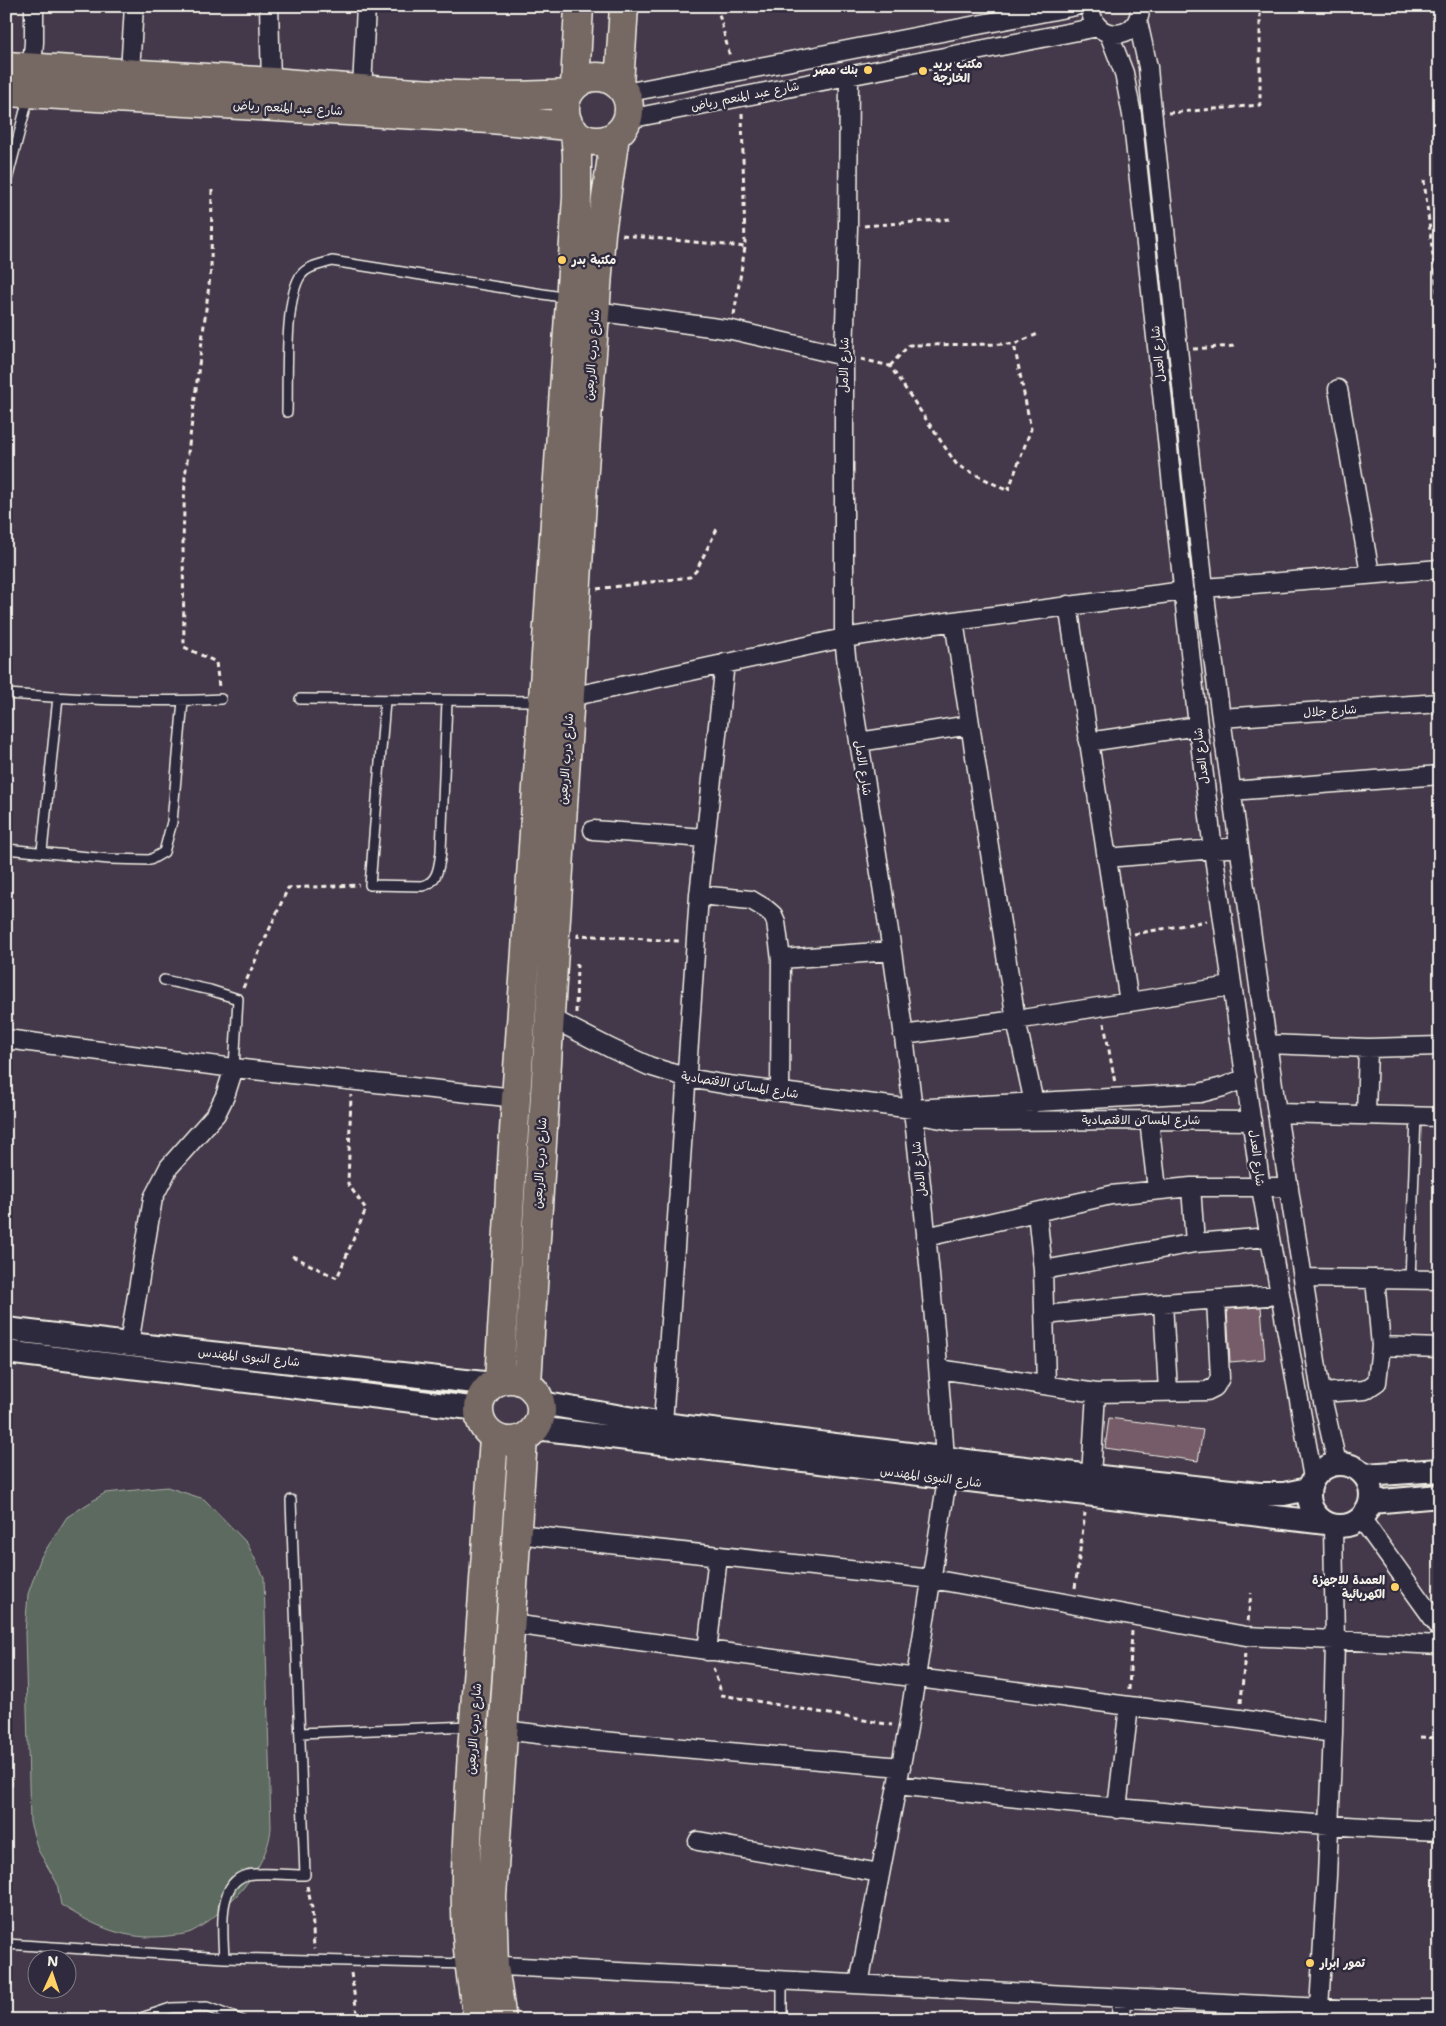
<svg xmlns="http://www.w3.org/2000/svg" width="1446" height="2026" font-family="'Shantell Sans','Playpen Sans Arabic',sans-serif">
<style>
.green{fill:#5c6a60;stroke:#a8aea4}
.building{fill:#745c68;stroke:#f4f1e8}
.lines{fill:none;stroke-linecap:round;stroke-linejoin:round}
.service-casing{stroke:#f4f1e8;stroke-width:12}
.minor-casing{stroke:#f4f1e8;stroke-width:21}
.tertiary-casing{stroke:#f4f1e8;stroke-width:26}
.trunk-casing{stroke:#f4f1e8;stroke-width:31}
.path{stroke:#f4f1e8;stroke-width:3;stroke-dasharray:5 4;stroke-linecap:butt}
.service{stroke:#2f2a3d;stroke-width:9}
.minor{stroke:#2f2a3d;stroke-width:18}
.tertiary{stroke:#2f2a3d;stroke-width:22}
.trunk{stroke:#766964;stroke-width:28}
.poi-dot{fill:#ffd166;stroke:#2f2a3d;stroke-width:2}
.labels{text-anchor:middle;stroke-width:5;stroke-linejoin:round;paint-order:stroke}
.poi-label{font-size:12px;font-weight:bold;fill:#f4f1e8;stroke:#2f2a3d;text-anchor:start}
.street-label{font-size:12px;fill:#f4f1e8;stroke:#2f2a3d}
</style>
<rect width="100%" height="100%" fill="#44394a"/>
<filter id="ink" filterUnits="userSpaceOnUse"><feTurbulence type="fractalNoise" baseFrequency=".02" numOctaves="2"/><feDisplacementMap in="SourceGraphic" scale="10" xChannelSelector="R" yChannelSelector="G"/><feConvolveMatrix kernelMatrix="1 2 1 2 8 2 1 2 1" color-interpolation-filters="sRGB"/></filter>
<g filter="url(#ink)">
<path class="green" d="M 167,1487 L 204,1499 L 247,1543 L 264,1577 L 271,1827 C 270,1851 254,1876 238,1894 C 224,1908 209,1923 191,1932 C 184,1935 175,1935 168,1936 C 126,1941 96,1927 61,1905 L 57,1883 L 38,1850 L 30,1822 L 25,1633 L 28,1594 L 41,1557 L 67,1517 L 105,1493 Z"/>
<path class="building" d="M 1261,1307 L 1265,1359 L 1230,1362 L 1227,1309 Z
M 1109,1418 L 1203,1430 L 1198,1461 L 1105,1448 Z"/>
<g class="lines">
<defs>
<path id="service" d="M 6,184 L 29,95
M 287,412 C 288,382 284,298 301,275 C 308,266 322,264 332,261 L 568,298
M 6,694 C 78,699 150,703 221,699
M 300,699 L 540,701
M 385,701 L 370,885 L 422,886 C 438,883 439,866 441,852 L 447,701
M 6,849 L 109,859 L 150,860 L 164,852 L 172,822 L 183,701
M 42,851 L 58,697
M 164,980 L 210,990 L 238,999 L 234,1068
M 1410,1280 L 1416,1116
M 300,1733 L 470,1726
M 6,1783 L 7,1783
M 6,1944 L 224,1958 L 468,1964
M 224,1958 C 223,1935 216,1882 247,1875 C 259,1872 291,1875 305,1875 L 291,1500
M 135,2020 L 171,2008 L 207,2007 L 241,2020
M 782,2020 L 782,1980"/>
<path id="minor" d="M 269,6 L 271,82
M 1091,6 C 1089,43 1142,43 1140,6
M 1138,22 L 1148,67 L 1150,91 L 1204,588 L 1221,718 L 1277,1113 L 1321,1393 L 1337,1463
M 1109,34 L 1124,73 L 1132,115 L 1198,726 L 1213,850 L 1261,1188 L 1313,1478
M 130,72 L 134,6
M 849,75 L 848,227 L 844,356 L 844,638 L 847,665 C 870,813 896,961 913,1110 C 926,1226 937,1342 945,1458
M 31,78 L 34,42 L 34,6
M 362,89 L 366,6
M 625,93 L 1076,6
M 628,119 L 1098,27
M 595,311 L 732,330 L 844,356
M 1338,389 L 1370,574
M 1204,588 L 1440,569
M 1068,605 L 1129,1002
M 954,621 L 1016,1020 L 1034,1103
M 561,699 L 844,638 L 954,621 L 1184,591
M 1221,718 L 1440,703
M 859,742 L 970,725
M 1088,742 L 1198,726
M 1231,791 L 1440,775
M 593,830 L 705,838
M 1106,858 L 1239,847
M 699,895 L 751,900 L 766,909 L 773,915 L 776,922 L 781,959 L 780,1092
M 781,959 L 891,951
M 549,1017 L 612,1049 L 649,1066 L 688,1078 L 728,1085 L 913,1109 L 1200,1093 L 1223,1087 L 1246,1078
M 903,1035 L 1016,1020 L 1231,986
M 6,1039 L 234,1068 L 516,1098
M 1268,1044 L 1368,1048 L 1440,1046
M 916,1111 L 924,1116 L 953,1121 L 1149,1120 L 1252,1121
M 1277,1113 L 1440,1117
M 1366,1115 L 1368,1048
M 1149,1120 L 1157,1189
M 1191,1187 L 1195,1243
M 1037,1212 L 1043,1270
M 926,1237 L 1111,1195 L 1191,1187 L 1289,1187
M 1303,1278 L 1440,1280
M 1163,1303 L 1168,1391
M 1045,1315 L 1163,1303 L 1280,1295
M 129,1344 L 153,1198 L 169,1167 L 216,1114 L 225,1096 L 234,1068
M 1381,1346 L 1440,1348
M 939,1369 L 1096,1393 L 1207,1391 L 1215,1387 L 1220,1378 L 1216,1299
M 1046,1385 L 1043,1270 L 1195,1243 L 1269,1237
M 1321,1393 L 1365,1390 L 1377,1382 L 1381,1346 L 1375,1279
M 663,1424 L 699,895 L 725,663
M 1091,1476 L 1096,1393
M 1361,1518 L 1440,1628
M 517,1534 L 932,1579 L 1246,1636 L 1440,1645
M 511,1624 L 1129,1706 L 1240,1719 L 1333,1733
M 707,1651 L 718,1556
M 504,1730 L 579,1739 L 901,1767
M 897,1785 C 1078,1805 1258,1823 1440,1831
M 1117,1809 L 1129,1706
M 698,1841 L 880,1873
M 484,1965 L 1343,2009 L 1440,2009
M 859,1984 L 908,1728 L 947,1479
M 1319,2008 L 1327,1876 L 1333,1733 L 1335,1641 L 1333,1526
M 1121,2020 L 1122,1998"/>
<path id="tertiary" d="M 6,1329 L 129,1344 L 493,1384
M 6,1352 L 479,1409
M 541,1403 L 663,1424 L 1091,1476 L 1259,1494 L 1284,1494 L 1308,1489
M 536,1428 L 1326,1523
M1309 1495a31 31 0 1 1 62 0a31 31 0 1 1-62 0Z
M 1365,1475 L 1440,1470
M 1371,1502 L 1440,1496"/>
<path id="trunk" d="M 6,66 C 96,71 185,76 274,82 C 372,90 470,100 568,94
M565 109a32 32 0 1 1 64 0a32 32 0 1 1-64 0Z
M 575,85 L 579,6
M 619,85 L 624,6
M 6,92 L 490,119 L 569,126
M479 1410a31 31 0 1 1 62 0a31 31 0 1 1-62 0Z
M 499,1380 L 516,1098 L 577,197 L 577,154 L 575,133
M 527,1383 L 587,421 L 601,233 L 615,136
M 479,2020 C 458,1931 467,1841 472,1751 C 479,1647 487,1542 494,1437
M 502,2020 L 494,1966 L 492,1897 L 523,1439"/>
</defs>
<use href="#service" class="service-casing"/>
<use href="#minor" class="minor-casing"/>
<use href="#tertiary" class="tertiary-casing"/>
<use href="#trunk" class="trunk-casing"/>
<path class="path" d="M 717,6 L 730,57
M 1168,113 L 1260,105 L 1260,6
M 1424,180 L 1440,315
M 212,190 L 211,269 L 185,477 L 183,543 L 184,647 L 216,662 L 219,687
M 864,226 L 951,219
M 622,235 L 745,247
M 734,315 L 745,247 L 742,112
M 1193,349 L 1235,346
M 861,359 L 890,366 L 957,465 L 1008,491 L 1031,429 L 1014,344
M 890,366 L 909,345 L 1014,344 L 1038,334
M 597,589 L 690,577 L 696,571 L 717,529
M 1134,934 L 1207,921
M 578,938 L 578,935 L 679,941
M 243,988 L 288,888 L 359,885
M 576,1013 L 577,962
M 1104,1023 L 1115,1083
M 292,1256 L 337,1278 L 366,1209 L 348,1184 L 351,1095
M 1075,1588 L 1085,1513
M 1248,1621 L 1251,1593
M 713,1668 L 722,1695 L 892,1725
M 1129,1690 L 1132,1631
M 1241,1703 L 1245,1652
M 1420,1737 L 1440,1738
M 307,1886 L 312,1908 L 314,1949
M 351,1973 L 358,2020"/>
<use href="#service" class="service"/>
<use href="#minor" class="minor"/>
<use href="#tertiary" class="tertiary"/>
<use href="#trunk" class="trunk"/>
</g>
</g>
<g class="poi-dot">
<circle cx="868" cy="70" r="5"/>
<circle cx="923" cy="71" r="5"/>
<circle cx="562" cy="260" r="5"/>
<circle cx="1395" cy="1587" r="5"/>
<circle cx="1310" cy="1963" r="5"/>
</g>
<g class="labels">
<g class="poi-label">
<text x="933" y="68">مكتب بريد<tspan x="933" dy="14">الخارجة</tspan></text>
<text x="858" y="74" text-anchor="end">بنك مصر</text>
<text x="572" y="264">مكتبة بدر</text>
<text x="1385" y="1584" text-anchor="end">العمدة للاجهزة<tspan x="1385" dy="14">الكهربائية</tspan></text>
<text x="1320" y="1967">تمور ابرار</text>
</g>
<g class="street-label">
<text transform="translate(745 96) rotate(-11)" y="4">شارع عبد المنعم رياض</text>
<text transform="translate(288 108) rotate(3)" y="4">شارع عبد المنعم رياض</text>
<text transform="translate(1158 354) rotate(-96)" y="4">شارع العدل</text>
<text transform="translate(592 355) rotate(-86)" y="4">شارع درب الاربعين</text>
<text transform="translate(844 365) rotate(-89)" y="4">شارع الامل</text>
<text transform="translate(1330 711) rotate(-4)" y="4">شارع جلال</text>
<text transform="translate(1201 756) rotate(-97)" y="4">شارع العدل</text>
<text transform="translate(566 759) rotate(-86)" y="4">شارع درب الاربعين</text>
<text transform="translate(863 768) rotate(81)" y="4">شارع الامل</text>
<text transform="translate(740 1085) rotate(9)" y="4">شارع المساكن الاقتصادية</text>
<text x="1141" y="1124">شارع المساكن الاقتصادية</text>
<text transform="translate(1257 1158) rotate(83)" y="4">شارع العدل</text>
<text transform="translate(540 1163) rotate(-87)" y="4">شارع درب الاربعين</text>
<text transform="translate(919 1169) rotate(-96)" y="4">شارع الامل</text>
<text transform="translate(249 1357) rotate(6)" y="4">شارع النبوى المهندس</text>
<text transform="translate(931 1477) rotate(7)" y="4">شارع النبوى المهندس</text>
<text transform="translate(474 1729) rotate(-86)" y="4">شارع درب الاربعين</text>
</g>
</g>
<rect width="1446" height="2026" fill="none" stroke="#2f2a3d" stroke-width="25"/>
<rect x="12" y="12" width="1421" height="2001" fill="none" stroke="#f4f1e8" stroke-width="2" filter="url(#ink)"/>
<g transform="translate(52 1974) rotate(3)"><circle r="24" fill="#2f2a3d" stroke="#7e7a81"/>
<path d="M0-4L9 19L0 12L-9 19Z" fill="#ffd166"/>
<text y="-8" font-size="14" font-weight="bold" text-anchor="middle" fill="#f4f1e8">N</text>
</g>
</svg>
